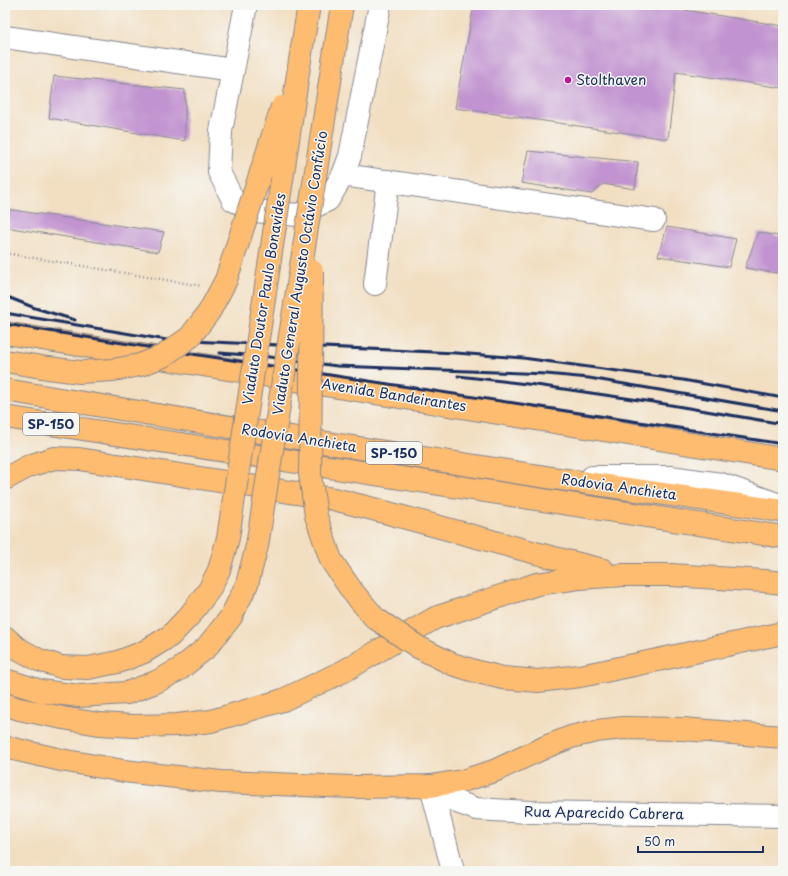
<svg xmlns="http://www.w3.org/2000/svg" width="788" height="876" font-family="'Playpen Sans',sans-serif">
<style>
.building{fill:#c193d0}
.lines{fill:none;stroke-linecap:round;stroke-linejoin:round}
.minor-casing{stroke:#868790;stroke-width:24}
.major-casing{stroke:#868790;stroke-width:24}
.highway-casing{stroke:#868790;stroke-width:24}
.path{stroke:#868790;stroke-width:2.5;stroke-dasharray:1 3;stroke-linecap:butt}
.minor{stroke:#fff;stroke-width:22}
.major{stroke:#fdbc70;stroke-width:22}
.highway{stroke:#fdbc70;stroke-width:22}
.rail{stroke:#1b2f5e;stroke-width:3}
.major-bridge-casing{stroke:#868790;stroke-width:24;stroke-linecap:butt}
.major-bridge{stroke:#fdbc70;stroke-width:22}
.poi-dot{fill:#b5179e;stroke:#f6f6f2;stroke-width:1.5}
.labels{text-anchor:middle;stroke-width:3;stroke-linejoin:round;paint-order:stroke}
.shield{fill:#f6f6f2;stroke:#5d6b8a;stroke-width:1}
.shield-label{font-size:13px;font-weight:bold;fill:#1b2f5e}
.poi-label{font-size:14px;fill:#1b2f5e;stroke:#f6f6f2;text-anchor:start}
.street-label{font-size:14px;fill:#1b2f5e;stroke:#f6f6f2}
</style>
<rect width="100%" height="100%" fill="#f6f6f2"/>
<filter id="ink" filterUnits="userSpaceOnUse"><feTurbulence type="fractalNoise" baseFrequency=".025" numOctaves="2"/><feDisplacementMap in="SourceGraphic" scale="8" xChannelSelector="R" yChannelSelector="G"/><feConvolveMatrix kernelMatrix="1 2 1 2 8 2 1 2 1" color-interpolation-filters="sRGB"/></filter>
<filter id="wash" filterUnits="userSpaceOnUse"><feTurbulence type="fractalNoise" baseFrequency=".012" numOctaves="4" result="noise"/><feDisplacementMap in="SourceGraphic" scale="16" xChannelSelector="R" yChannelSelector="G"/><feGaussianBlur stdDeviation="0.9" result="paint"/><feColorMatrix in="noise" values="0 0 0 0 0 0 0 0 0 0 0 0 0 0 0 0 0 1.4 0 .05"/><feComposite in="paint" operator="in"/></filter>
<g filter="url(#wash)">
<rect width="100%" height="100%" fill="#f2dfc2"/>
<g id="blocks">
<path class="building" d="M 474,5 L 654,5 L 783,26 L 783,88 L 676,72 L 668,139 L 455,108 Z
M 54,76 L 185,90 L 185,141 L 49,118 Z
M 528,151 L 638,162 L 635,189 L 603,184 L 592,194 L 521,183 Z
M 5,209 L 164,232 L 158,252 L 5,227 Z
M 667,227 L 736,239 L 729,267 L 658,256 Z
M 758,232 L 783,237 L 783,274 L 745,268 Z"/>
</g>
</g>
<g filter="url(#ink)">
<use href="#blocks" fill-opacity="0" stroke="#868790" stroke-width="1"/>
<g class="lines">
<defs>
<path id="minor" d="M 246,5 L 221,131 L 219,172 L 233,200 L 255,211 L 298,215 L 328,200 L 343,175 L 350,156 L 380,5
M 5,37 L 233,70
M 343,175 L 654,220
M 375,284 L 388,181
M 592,477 L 670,477 L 721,484 L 780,505
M 431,786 L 457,802 L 476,809 L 530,812 L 588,813 L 783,816
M 431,786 L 453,871"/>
<path id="major" d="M 5,333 L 783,459
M 5,479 L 29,466 L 54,458 L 79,459 L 334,499 L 377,510 L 547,556 L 603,570
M 5,637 L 17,648 L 39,660 L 61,667
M 580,676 C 648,663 715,647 783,633
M 5,680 L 41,691 L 79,696 L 127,693 L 156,682 L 180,669
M 5,704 L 19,709 L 63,718 L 99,724 L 134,726 L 177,725 L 211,721 L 283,700 L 344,671 L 435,618 L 537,584 L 579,578 L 624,575 L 671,575 L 765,581 L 783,583
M 5,747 L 61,760 L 124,771 L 221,782 L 352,787 L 431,786 L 462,781 L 494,771 L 548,746 L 571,737 L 596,731 L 624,728 L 683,729 L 783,737"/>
<path id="highway" d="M 5,390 L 340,445 L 546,477 L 783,511
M 5,417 L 783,537"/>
</defs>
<use href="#minor" class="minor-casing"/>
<use href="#major" class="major-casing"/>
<use href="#highway" class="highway-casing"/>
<path class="path" d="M 5,253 L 202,286"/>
<use href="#minor" class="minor"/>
<use href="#major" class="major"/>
<use href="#highway" class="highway"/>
<path class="rail" d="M 5,296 L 35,308 L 75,320
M 5,313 L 173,341
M 5,324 L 166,350 L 783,444
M 169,340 L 456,353 L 523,358 L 683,380 L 783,398
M 220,353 L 262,356 L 337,366 L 546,374 L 589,378 L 783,411
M 458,376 L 536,385 L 653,402 L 783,424"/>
<defs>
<path id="major-bridge" d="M 312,271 L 310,474 L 316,516 L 331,560 L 352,591 L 375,618 L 418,647 L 452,664 L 478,672 L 503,678 L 538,681 L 580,676
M 5,361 L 48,368 L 80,372 L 113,370 L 140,365 L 163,356 L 190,337 L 209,312 L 226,280 L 282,107
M 61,667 L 88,668 L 118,662 L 144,652 L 170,636 L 190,615 L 209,590 L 219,570 L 228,538 L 302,47 L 309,5
M 180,669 L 206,648 L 231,617 L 247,584 L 257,546 L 342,5"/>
</defs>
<use href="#major-bridge" class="major-bridge-casing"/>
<use href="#major-bridge" class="major-bridge"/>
</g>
</g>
<circle class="poi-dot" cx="568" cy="80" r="4"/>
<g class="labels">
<g class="shield">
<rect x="23" y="413" width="56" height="22" rx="3"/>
<rect x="366" y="442" width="56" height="22" rx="3"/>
</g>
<g class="shield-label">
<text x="51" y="429">SP-150</text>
<text x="394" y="458">SP-150</text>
</g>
<g class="poi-label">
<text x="576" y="85">Stolthaven</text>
</g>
<g class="street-label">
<text transform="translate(300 273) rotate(-81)" y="5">Viaduto General Augusto Octávio Confúcio</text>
<text transform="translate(264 299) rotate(-81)" y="5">Viaduto Doutor Paulo Bonavides</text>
<text transform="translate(394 395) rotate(9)" y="5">Avenida Bandeirantes</text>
<text transform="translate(299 438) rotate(9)" y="5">Rodovia Anchieta</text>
<text transform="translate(619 487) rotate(8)" y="5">Rodovia Anchieta</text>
<text transform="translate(604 813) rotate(1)" y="5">Rua Aparecido Cabrera</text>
</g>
</g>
<rect width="788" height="876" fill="none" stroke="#f6f6f2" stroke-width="20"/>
<path d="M638 846v6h125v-6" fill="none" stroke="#1b2f5e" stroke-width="2"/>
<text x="644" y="846" font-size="12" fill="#1b2f5e" stroke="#f6f6f2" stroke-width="3" paint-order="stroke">50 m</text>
</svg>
